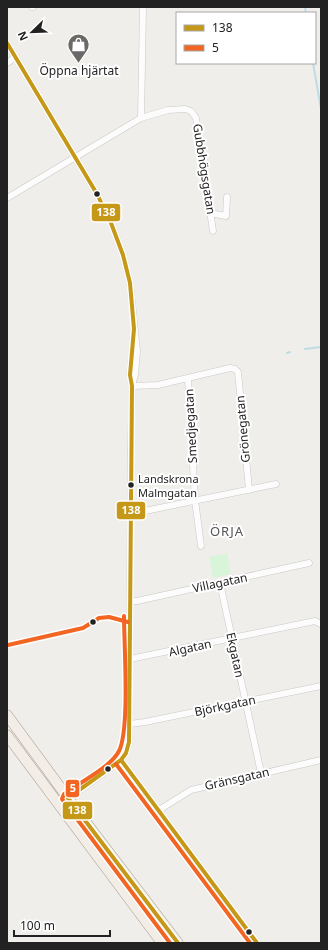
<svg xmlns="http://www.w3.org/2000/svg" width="328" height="950" font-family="'Noto Sans',sans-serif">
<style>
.park{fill:#d9f5d9}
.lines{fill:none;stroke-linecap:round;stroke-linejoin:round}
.stream{stroke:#bedce3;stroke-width:2}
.street-casing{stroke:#c9c8c7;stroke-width:7}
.primary-casing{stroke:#a79c86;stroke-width:11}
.street{stroke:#fdfcfc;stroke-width:6}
.primary{stroke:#f2ede7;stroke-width:10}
.bus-1-casing{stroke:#fff;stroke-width:7}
.bus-2-casing{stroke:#fff;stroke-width:7}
.bus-1{stroke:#c59818;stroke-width:4}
.bus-2{stroke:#f26522;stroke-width:4}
.bus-dot{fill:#222;stroke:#fff;stroke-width:1.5}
.labels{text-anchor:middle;stroke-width:4;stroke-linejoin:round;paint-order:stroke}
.bus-label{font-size:11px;fill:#222;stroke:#fff;text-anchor:start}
.poi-label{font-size:12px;fill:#222;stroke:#fff}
.street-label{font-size:12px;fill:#222;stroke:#fff}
.neighbourhood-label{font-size:13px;letter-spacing:1px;fill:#555;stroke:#fff}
.line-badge{stroke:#fff;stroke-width:1.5}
.badge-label{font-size:11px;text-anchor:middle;font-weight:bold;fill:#fff}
</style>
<rect width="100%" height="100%" fill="#f0eeeb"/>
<path class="park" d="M 227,553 L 231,574 L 213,578 L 209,557 Z"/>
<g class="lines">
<path class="stream" d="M 305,7 L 306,13
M 313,63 L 321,109
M 305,349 L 321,347
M 287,353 L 290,352"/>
<defs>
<path id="street" d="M 32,7 L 33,7
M 7,43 L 97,194 L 111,223 L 123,255 L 130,283 L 137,351 L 135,375 L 132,385
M 7,63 L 16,57
M 141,118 L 168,110 L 185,109 L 191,111 L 196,118 L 213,231
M 7,198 L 141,118 L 143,7
M 210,213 L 226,216 L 227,197
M 188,378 L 195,500 L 201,546
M 132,386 L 158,385 L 230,368 L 235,369 L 238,372 L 249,490
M 130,512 L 140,512 L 276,484
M 220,583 L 261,773
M 130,601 L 137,601 L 309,563
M 130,659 L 315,621 L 321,624
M 130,724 L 145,722 L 321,686
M 121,760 L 257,943
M 58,803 L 79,791 L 121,760 L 126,753 L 129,742 L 131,453 L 132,386 L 130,375 L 134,329
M 159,810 L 191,790 L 321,760"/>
<path id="primary" d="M 7,715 L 88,825 L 178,943
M 7,735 L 162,943"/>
</defs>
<use href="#street" class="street-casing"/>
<use href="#primary" class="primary-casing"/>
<use href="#street" class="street"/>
<use href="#primary" class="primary"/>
<defs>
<path id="bus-1" d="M 7,43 L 97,194 L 111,223 L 123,255 L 130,283 L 134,329 L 130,375 L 132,386 L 129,742 L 126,753 L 121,760 L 68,798 L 178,943
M 121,760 L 257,943"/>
<path id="bus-2" d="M 124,616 C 124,644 130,729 119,751 C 111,767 79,783 64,794 L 62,799 L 170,943
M 8,645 L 83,628 L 99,618 L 109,617 L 128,622
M 116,764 L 250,943"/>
</defs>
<use href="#bus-1" class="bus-1-casing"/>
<use href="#bus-2" class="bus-2-casing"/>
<use href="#bus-1" class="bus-1"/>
<use href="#bus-2" class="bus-2"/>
</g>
<defs>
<symbol id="shop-pin" viewBox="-11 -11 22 30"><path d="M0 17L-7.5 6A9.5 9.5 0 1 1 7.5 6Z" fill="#6a6968" stroke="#fff"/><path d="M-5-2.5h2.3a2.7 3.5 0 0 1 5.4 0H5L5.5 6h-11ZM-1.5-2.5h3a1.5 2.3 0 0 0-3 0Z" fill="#fff"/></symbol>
</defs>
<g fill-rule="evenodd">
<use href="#shop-pin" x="66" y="32" width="25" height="34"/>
</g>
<g class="bus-dot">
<circle cx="97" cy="194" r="3.5"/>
<circle cx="131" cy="485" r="3.5"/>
<circle cx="93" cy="622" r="3.5"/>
<circle cx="108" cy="769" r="3.5"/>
<circle cx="249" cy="932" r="3.5"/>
</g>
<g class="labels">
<g class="bus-label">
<text x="138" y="483">Landskrona<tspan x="138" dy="14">Malmgatan</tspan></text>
</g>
<g class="poi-label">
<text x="79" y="75">Öppna hjärtat</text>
</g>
<g class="street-label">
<text transform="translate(204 169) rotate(81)" y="4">Gubbhögsgatan</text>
<text transform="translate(191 426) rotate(-93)" y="4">Smedjegatan</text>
<text transform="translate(243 429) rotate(-95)" y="4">Grönegatan</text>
<text transform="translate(220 583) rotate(-12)" y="4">Villagatan</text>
<text transform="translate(190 648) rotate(-12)" y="4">Algatan</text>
<text transform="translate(235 655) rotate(78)" y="4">Ekgatan</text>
<text transform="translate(225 706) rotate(-12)" y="4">Björkgatan</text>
<text transform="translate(237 779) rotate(-13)" y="4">Gränsgatan</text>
</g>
<g class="neighbourhood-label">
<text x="227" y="536">ÖRJA</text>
</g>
</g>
<g class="line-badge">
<rect x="91" y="203" width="30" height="19" rx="4" fill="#c59818"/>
<rect x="116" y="501" width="30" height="19" rx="4" fill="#c59818"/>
<rect x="65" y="779" width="15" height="19" rx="4" fill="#f26522"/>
<rect x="62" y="801" width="31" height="19" rx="4" fill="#c59818"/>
</g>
<g class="badge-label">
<text x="106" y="216">138</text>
<text x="131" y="514">138</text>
<text x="73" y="792">5</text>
<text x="77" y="814">138</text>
</g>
<rect width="328" height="950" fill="none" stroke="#222222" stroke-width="16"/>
<rect x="176" y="12" width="140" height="52" fill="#ffffff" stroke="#a7a7a7"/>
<rect x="184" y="25" width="20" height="6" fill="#c59818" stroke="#a7a7a7"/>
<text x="212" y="32" font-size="12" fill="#222222">138</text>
<rect x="184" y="45" width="20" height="6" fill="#f26522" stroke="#a7a7a7"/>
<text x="212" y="52" font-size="12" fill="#222222">5</text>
<g transform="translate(32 32) rotate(247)" stroke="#ffffff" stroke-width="3" paint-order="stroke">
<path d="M0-3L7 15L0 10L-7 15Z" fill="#222222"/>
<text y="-6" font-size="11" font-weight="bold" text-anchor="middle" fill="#222222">N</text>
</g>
<path d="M14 930v6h96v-6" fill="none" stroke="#222222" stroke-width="2"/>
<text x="20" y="930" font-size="12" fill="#222222" stroke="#ffffff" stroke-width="3" paint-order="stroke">100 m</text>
</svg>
